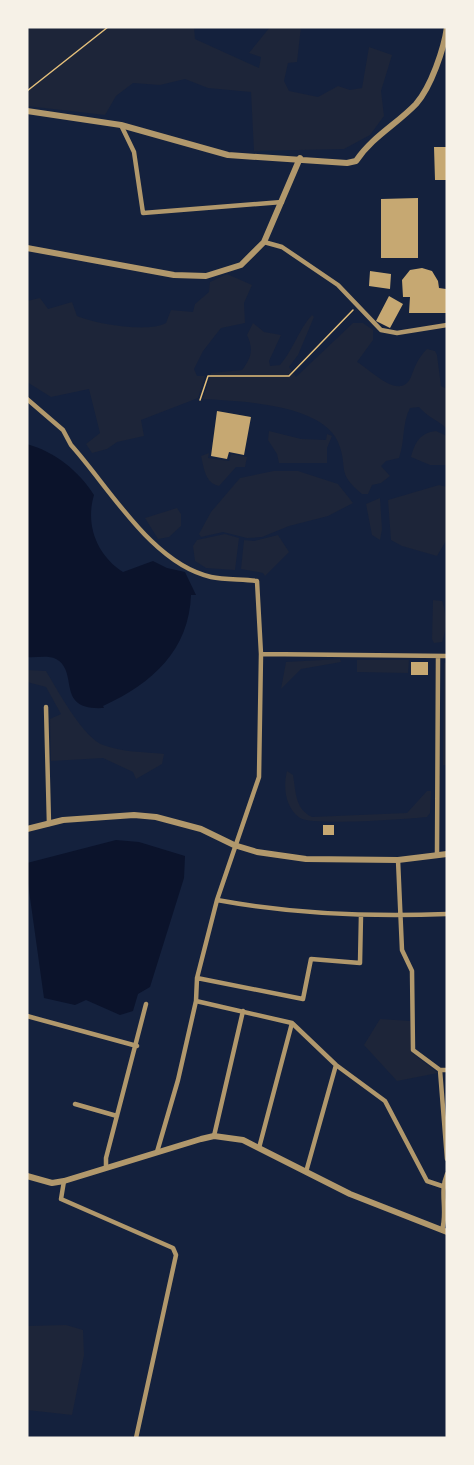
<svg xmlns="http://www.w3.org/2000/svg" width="474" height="1465" font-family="Karla,sans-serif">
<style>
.green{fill:#1d2539}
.water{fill:#0b132b}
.building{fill:#c6a872}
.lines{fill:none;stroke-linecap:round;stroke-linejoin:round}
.path{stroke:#e5c07b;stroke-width:1.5}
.minor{stroke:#b1986c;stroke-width:4.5}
.tertiary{stroke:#b1986c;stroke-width:6}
</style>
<rect width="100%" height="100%" fill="#14213d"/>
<path class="green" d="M 27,27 L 194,27 L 195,39 L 259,68 L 261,57 L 249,53 L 270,27 L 301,27 L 297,62 L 288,63 L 284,81 L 289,91 L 318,97 L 338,86 L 350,90 L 362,88 L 369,47 L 392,55 L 381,91 L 384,116 L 370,135 L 344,149 L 254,151 L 251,92 L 208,88 L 185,79 L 160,85 L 133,83 L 116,96 L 105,115 L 27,106 Z
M 227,274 L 252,285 L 244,303 L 245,323 L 221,328 L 203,351 L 194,369 L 197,376 L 205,376 L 198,398 L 141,420 L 144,436 L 117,442 L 107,449 L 92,453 L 86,444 L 100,433 L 89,389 L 51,397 L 27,382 L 27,301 L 40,298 L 48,309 L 72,302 L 77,316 C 95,324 149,333 166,323 L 171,310 L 193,312 L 195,304 L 209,292 L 210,282 Z
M 312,315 L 314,317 L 298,355 L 289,367 L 296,377 L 353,323 L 363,323 L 373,330 L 373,340 L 357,362 C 370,369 400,402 411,377 C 415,366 418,358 427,349 L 435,351 L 437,355 L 441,386 L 447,389 L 447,429 C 437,419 431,420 419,407 L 410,408 C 402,423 405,441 399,458 L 386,461 L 381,466 L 390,476 L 381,483 L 372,485 L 368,494 L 362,494 C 335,472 349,468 338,442 C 322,404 239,401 203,399 L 211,373 L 242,370 C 251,358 254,350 247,335 L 253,323 L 264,332 L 281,335 L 269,361 L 270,366 L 280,365 C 294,349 298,330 312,315 Z
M 269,431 L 301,439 L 326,440 L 327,434 L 332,436 L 327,448 L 327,463 L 279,463 L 277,454 L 268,440 Z
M 436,431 L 447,436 L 447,465 L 430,465 L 411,457 C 415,442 420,433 436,431 Z
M 209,453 L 208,458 L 229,461 L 231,454 L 247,457 L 245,467 L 236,467 L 219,486 C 205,483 204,468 201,456 Z
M 274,471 L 298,471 L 338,484 L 353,503 L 328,516 L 289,526 L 262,537 L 247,538 L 223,532 L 201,537 L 199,534 L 211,512 L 240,478 Z
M 439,485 L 447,487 L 447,539 L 437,556 L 402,546 L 391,540 L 388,500 Z
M 380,498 L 382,529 L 380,540 L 372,535 L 366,504 Z
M 177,508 L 181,514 L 181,526 L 169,537 L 158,539 L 145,518 Z
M 225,534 L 239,538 L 235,570 L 206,568 L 195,561 L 193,546 L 197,540 Z
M 278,535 L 289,552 L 265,576 L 263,573 L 241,569 L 244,540 L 254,541 Z
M 433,600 L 442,601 C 447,616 447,627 442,642 L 434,643 L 432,639 Z
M 340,659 L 341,662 L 301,669 L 281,689 L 286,662 Z
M 357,660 L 409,660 L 408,673 L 357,672 Z
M 444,663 L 447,663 L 447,765 L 443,765 Z
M 27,670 L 46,671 C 57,689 83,738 103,745 C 121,752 144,752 164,754 L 162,764 L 136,779 L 133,772 L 103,758 L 51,761 L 50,719 L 61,714 L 46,687 L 27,682 Z
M 287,771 L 293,775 C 296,792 295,809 312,817 L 407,813 L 427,791 L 431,791 L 430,813 L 427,817 C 407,819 313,826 300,818 C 285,807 283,787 287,771 Z
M 380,1019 L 410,1021 L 411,1052 L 438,1073 L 397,1081 L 364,1045 Z
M 66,1325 L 83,1330 L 84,1355 L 72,1415 L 27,1410 L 27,1326 Z"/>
<path class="water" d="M 27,444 C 55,452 79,471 94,495 C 85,525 97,555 123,572 L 153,561 L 167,568 L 185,572 L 196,595 L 191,595 C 189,650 153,683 103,706 L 104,708 C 54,711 80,672 56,659 C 48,655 36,658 27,657 Z
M 116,840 L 139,842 L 185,856 L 184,878 L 150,987 L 138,994 L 133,1011 L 120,1015 L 86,1000 L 75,1005 L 44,998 L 27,876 L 27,863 Z"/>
<path class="building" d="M 434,147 L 447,147 L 447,180 L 435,180 Z
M 418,198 L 418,258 L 381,258 L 381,199 Z
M 422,268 L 432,271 L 438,281 L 439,288 L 446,289 L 447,313 L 409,313 L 410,297 L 403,297 L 402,280 L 410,270 Z
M 370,271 L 391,274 L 390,289 L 369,286 Z
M 389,296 L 403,304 L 390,328 L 376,321 Z
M 217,411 L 251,417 L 244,455 L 229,452 L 227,459 L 211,456 Z
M 411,662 L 428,662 L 428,675 L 411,675 Z
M 323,825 L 334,825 L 334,835 L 323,835 Z"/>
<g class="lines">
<path class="path" d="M 27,91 L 108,27
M 200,400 L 208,376 L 289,376 L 353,310"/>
<path class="minor" d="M 121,125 L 134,152 L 143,213 L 282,202
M 264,242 L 282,247 L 338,285 L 381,330 L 397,333 L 447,325
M 27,399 L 63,430 L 71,445 C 109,487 152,564 211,577 C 225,580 242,579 257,581 L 261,654 L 259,777 L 217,900 L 197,978 L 196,1001 L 178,1080 L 157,1152
M 261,654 L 447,656
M 46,707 L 49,824
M 437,854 L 438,656
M 398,860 L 402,950 L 412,971 L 413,1050 L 440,1070 L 447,1070
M 217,900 C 293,914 370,917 447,914
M 197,978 L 303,999 L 311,959 L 360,963 L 361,915
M 196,1001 L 292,1023 L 336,1065 L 385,1101 L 427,1181 L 442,1186
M 27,1016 L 137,1046
M 440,1070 L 447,1159
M 75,1104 L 117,1116
M 214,1136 L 243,1011
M 259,1148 L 292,1023
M 106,1168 L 106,1158 L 146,1004
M 306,1172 L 336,1065
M 64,1181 L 61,1199 L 173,1248 L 176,1255 L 136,1438
M 442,1230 C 448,1211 439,1193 447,1174"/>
<path class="tertiary" d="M 27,111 L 121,125 L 228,155 L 347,163 L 356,161 C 372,137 397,124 416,104 C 431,87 444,49 447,27
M 27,248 L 174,275 L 206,276 L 241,265 L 264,242 L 300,158
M 27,829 L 63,820 L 134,815 L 156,817 L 201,829 L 234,845 L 257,852 L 306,859 L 398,860 L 447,854
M 27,1176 L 52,1183 L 64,1181 L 201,1139 L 214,1136 L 243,1140 L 350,1194 L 447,1232"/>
</g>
<rect width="474" height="1465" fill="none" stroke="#f6f1e7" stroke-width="57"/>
</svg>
